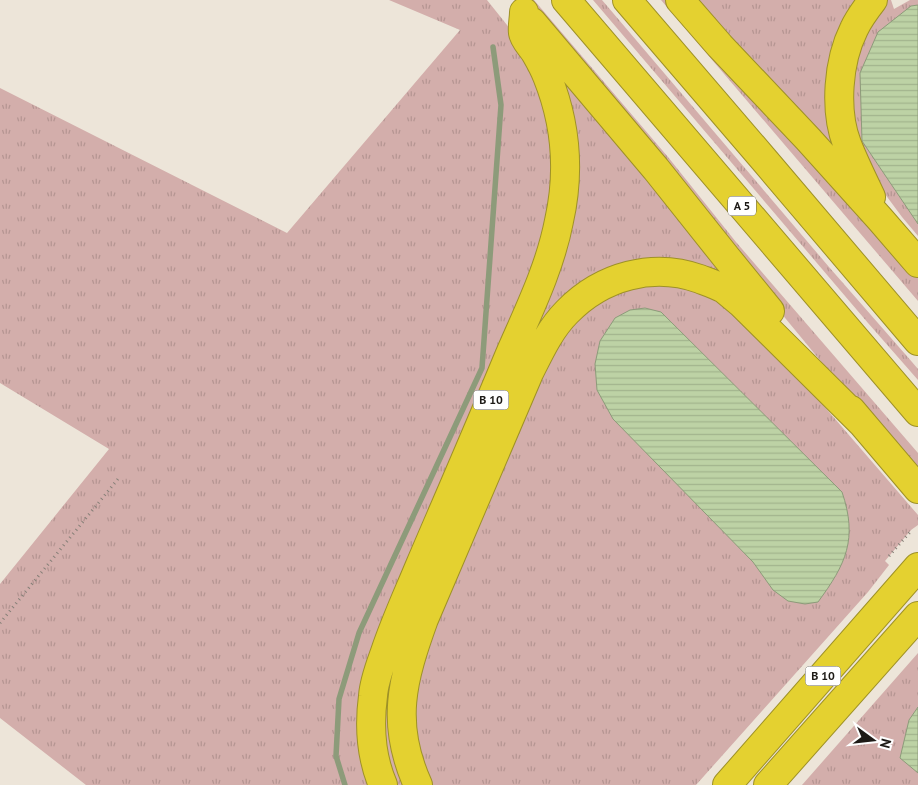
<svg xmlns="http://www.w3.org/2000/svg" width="918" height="785" font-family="'PT Sans',sans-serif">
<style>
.grass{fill:url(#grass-tufts)}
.water{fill:url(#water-rules);stroke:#8d9b7a}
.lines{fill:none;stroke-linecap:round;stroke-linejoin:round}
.stream{stroke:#8d9b7a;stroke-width:5.5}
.highway-casing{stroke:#9e9127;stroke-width:30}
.path{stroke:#857f77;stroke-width:3;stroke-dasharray:1 4;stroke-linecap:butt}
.highway{stroke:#e4d130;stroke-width:28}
.labels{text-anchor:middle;stroke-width:4;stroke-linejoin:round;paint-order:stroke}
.shield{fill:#fff;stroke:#615f5c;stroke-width:1}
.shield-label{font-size:12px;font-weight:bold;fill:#1d1a16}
</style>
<defs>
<pattern id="grass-tufts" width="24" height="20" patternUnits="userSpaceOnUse" patternTransform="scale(1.25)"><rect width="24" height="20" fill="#d3aeab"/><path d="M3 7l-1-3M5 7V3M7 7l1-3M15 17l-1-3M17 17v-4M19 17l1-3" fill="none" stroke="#b59592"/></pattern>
<pattern id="water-rules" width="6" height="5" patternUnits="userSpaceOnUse" patternTransform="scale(1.25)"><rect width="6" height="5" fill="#bdd2a5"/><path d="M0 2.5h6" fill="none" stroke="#a2b48d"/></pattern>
</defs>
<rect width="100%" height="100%" fill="#ede5d9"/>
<path class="grass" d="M 389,0 L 487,0 L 507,25 L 528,59 L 544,93 L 556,156 L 544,245 L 391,604 L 372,785 L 86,785 L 0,718 L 0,584 L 109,449 L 0,383 L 0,88 L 287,233 L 460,30 Z
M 522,0 L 534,0 L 668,157 L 736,242 L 918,453 L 918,479 C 786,319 654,159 522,0 Z
M 593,0 L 602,0 L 829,267 L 912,362 L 918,369 L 918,380 L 868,323 Z
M 661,0 L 672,0 L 918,272 L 918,301 Z
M 694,0 L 860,0 L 842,157 Z
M 885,0 L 891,0 L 894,9 L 910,0 L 918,0 L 918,236 L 902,217 L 882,190 L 857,141 L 851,106 L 854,65 L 874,14 Z
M 550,63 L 730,279 L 582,285 L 409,632 L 407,785 L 392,785 L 384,760 L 383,684 L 556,265 Z
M 670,283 L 719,298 L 798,376 L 918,515 L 918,525 L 911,530 L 885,561 L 889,565 L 868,592 L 696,785 L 429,785 L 412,729 L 421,659 L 553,350 L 579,316 L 622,288 Z
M 918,653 L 918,785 L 802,785 Z"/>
<path class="water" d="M 918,5 L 918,224 L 862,141 L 860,73 L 878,32 L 911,6 Z
M 645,308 L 661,312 L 842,492 C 858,539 846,564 818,602 L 805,604 L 788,601 L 773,590 L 753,562 L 613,419 L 597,390 L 595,364 L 600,341 L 615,318 L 630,310 Z
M 918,707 L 918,773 L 900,758 L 909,720 Z"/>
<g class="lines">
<path class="stream" d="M 345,785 L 336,756 L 339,699 L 359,633 L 482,368 L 501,105 L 493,47"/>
<defs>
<path id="highway" d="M 566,0 L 918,412
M 627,0 L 766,162 L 918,341
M 680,0 L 720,46 L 808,139 L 880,219 L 918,263
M 532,22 L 656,169 L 726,257 L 770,311
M 871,197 C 863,180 854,162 847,144 C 834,110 838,61 854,29 C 859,18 866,9 873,0
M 851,410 L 918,489
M 383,785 C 371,757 369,726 373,696 C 374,681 380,666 385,652 C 395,622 408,594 420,565 C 450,495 480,426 509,356 C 528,312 550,268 559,221 C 570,172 566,123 547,76 C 544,68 540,61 536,54 C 532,47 524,40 523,33 C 522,26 524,19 524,12
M 418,785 C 390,723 402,680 424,619 L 529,373 C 540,351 550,329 567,312 C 602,276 653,262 700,279 C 708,282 717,285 724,289 C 730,294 736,299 742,304 L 862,423
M 727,785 L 918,567
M 768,785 L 918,616"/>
</defs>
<use href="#highway" class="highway-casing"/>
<path class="path" d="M 889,556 L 911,531
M 0,623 L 118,479"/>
<use href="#highway" class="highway"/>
</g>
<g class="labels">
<g class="shield">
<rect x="728" y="196.5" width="28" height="19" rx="4"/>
<rect x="473.5" y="390.5" width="35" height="19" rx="4"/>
<rect x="805.5" y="666.5" width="35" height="19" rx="4"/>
</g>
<g class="shield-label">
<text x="742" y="210">A 5</text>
<text x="491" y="404">B 10</text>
<text x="823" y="680">B 10</text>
</g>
</g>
<g transform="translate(873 740) rotate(105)" stroke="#ffffff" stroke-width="4" paint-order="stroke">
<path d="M0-4L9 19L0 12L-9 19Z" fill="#1d1a16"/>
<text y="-8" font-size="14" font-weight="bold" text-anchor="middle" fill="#1d1a16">N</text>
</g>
</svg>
